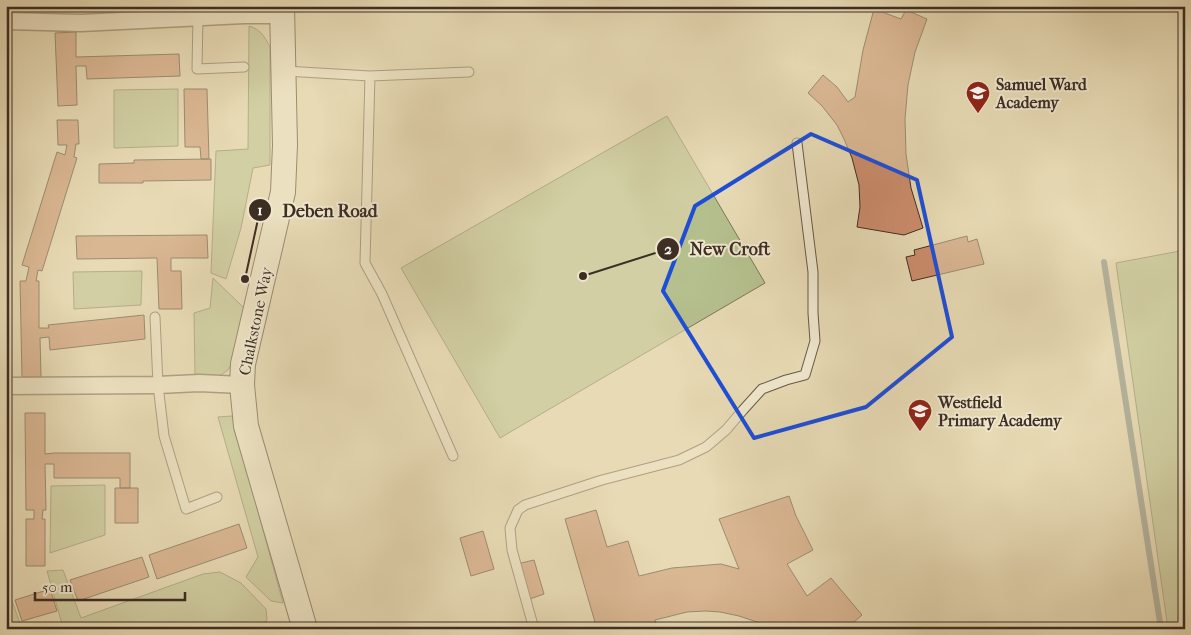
<svg xmlns="http://www.w3.org/2000/svg" width="1191" height="635" font-family="'IM FELL French Canon',serif">
<style>
.green{fill:#b5c08e;stroke:#797759}
.lines{fill:none;stroke-linecap:round;stroke-linejoin:round}
.stream{stroke:#77807e;stroke-width:6}
.building{fill:#cb8c6c;stroke:#3d2e24}
.lane-casing{stroke:#685948;stroke-width:11}
.street-casing{stroke:#685948;stroke-width:19}
.secondary-casing{stroke:#3d2e24;stroke-width:26}
.lane{stroke:#efe7ce;stroke-width:9}
.street{stroke:#efe7ce;stroke-width:16}
.secondary{stroke:#efe7ce;stroke-width:24}
.marked{fill:none;stroke:#1d4ed8;stroke-width:4;stroke-linejoin:round}
.labels{text-anchor:middle;stroke-width:4;stroke-linejoin:round;paint-order:stroke}
.poi-label{font-size:16px;font-weight:bold;fill:#3d2e24;stroke:#efe7ce;text-anchor:start}
.street-label{font-size:16px;fill:#3d2e24;stroke:#efe7ce}
.leader{fill:none;stroke:#3d2e24;stroke-width:2}
.callout-dot{fill:#3d2e24;stroke:#efe7ce;stroke-width:2}
.mark-label{font-size:15px;text-anchor:middle;font-weight:bold;fill:#fff}
.callout-label{font-size:18px;text-anchor:middle;font-weight:bold;fill:#3d2e24;stroke:#efe7ce;stroke-width:4;stroke-linejoin:round;paint-order:stroke}
</style>
<rect width="100%" height="100%" fill="#e7dab4"/>
<filter id="stains"><feTurbulence type="fractalNoise" baseFrequency=".004" numOctaves="4"/><feColorMatrix values="0 0 0 0 .2 0 0 0 0 .09 0 0 0 0 .02 0 0 0 .5 -.17"/></filter>
<radialGradient id="worn" r=".72"><stop offset=".6" stop-color="#630" stop-opacity="0"/><stop offset="1" stop-color="#630" stop-opacity=".3"/></radialGradient>
<path class="green" d="M 249,26 C 260,29 265,37 270,47 L 270,165 L 253,168 L 241,228 L 226,279 L 211,273 L 216,151 L 248,149 Z
M 178,89 L 178,146 L 114,148 L 114,90 Z
M 667,116 L 765,283 L 500,438 L 401,268 Z
M 1185,250 L 1185,629 L 1168,629 L 1116,263 Z
M 142,271 L 141,305 L 74,309 L 73,272 Z
M 213,278 L 244,308 L 235,357 L 228,370 L 215,379 L 195,375 L 194,313 L 210,308 Z
M 232,416 L 283,603 L 271,601 L 246,577 L 258,557 L 218,417 Z
M 105,485 L 105,535 L 50,553 L 51,486 Z
M 63,570 L 81,618 L 203,574 L 220,572 L 241,583 L 266,609 L 267,619 L 263,629 L 51,629 L 62,624 L 47,571 Z
M 11,598 L 22,629 L 6,629 L 6,599 Z"/>
<g class="lines">
<path class="stream" d="M 1104,262 L 1161,629"/>
</g>
<path class="building" d="M 874,9 L 901,19 L 906,10 L 927,19 L 915,52 L 908,85 L 905,119 L 906,154 L 911,188 L 923,228 L 904,235 L 857,227 L 860,207 L 859,185 L 852,158 L 844,139 L 837,125 L 822,106 L 808,93 L 823,75 L 837,87 L 848,102 L 855,97 L 863,50 Z
M 76,32 L 76,57 L 179,54 L 180,76 L 87,79 L 86,66 L 76,66 L 77,105 L 58,106 L 55,33 Z
M 184,89 L 207,89 L 209,159 L 201,159 L 200,147 L 185,147 Z
M 57,120 L 78,120 L 79,144 L 76,144 L 74,157 L 77,158 L 42,271 L 38,270 L 36,281 L 39,281 L 39,328 L 49,328 L 48,325 L 144,315 L 145,339 L 50,350 L 49,337 L 40,338 L 41,377 L 22,377 L 20,281 L 26,281 L 29,267 L 22,265 L 57,152 L 65,155 L 67,145 L 58,145 Z
M 211,159 L 211,180 L 143,181 L 143,183 L 99,183 L 99,164 L 134,163 L 134,160 Z
M 207,235 L 208,258 L 171,258 L 171,271 L 181,271 L 182,309 L 159,309 L 157,258 L 77,259 L 76,236 Z
M 967,236 L 968,242 L 977,239 L 984,264 L 912,281 L 906,257 L 915,255 L 914,250 Z
M 25,413 L 45,413 L 45,454 L 54,453 L 130,453 L 130,488 L 120,488 L 120,478 L 54,478 L 54,464 L 45,464 L 46,510 L 43,510 L 42,519 L 45,519 L 45,566 L 26,566 L 26,519 L 34,519 L 34,510 L 26,510 Z
M 115,488 L 138,488 L 138,523 L 115,523 Z
M 789,496 L 796,516 L 813,550 L 787,564 L 807,596 L 831,578 L 862,615 L 846,629 L 768,629 L 757,622 L 739,616 L 720,612 L 706,611 L 687,612 L 655,620 L 657,629 L 597,629 L 565,519 L 596,510 L 607,547 L 628,541 L 639,576 L 672,568 L 721,564 L 739,569 L 719,519 Z
M 239,524 L 247,548 L 157,579 L 149,555 Z
M 483,531 L 494,569 L 471,576 L 460,538 Z
M 142,557 L 149,577 L 78,601 L 70,580 Z
M 534,560 L 544,594 L 527,600 L 517,564 Z
M 50,589 L 57,611 L 22,621 L 15,600 Z"/>
<g class="lines">
<defs>
<path id="lane" d="M 198,17 L 197,69 L 244,67
M 285,71 L 370,76 L 469,72
M 370,76 L 365,263 L 382,294 L 453,456
M 155,317 L 158,385 L 164,436 L 186,509 L 217,497
M 534,629 L 512,550 L 510,528 L 518,510 L 525,505 L 602,480 L 679,460 L 706,447 L 726,430 L 743,410 L 762,389 L 786,380 L 805,375 L 815,341 L 813,313 L 813,272 L 797,143"/>
<path id="street" d="M 6,21 L 81,23 L 244,15 L 282,15
M 6,386 L 158,385 L 199,383 L 242,385"/>
<path id="secondary" d="M 282,6 L 285,145 L 283,192 L 243,364 L 242,385 L 246,426 L 305,629"/>
</defs>
<use href="#lane" class="lane-casing"/>
<use href="#street" class="street-casing"/>
<use href="#secondary" class="secondary-casing"/>
<use href="#lane" class="lane"/>
<use href="#street" class="street"/>
<use href="#secondary" class="secondary"/>
</g>
<path d="M0 0H1191V635H0ZM 811,134 L 917,180 L 952,337 L 866,407 L 754,438 L 663,291 L 695,206 Z" fill="#e7dab4" fill-opacity=".55" fill-rule="evenodd"/>
<path class="marked" d="M 811,134 L 917,180 L 952,337 L 866,407 L 754,438 L 663,291 L 695,206 Z"/>
<defs>
<symbol id="school-pin" viewBox="-11 -11 22 30"><path d="M0 17L-7.5 6A9.5 9.5 0 1 1 7.5 6Z" fill="#8f2418" stroke="#efe7ce"/><path d="M0-5L7-2L0 1L-7-2ZM-4 1L0 2.5L4 1V4Q0 6-4 4Z" fill="#fff"/></symbol>
</defs>
<g fill-rule="evenodd">
<use href="#school-pin" x="964" y="79" width="28" height="38"/>
<use href="#school-pin" x="906" y="397" width="28" height="38"/>
</g>
<g class="labels">
<g class="poi-label">
<text x="996" y="90">Samuel Ward<tspan x="996" dy="18">Academy</tspan></text>
<text x="938" y="408">Westfield<tspan x="938" dy="18">Primary Academy</tspan></text>
</g>
<g class="street-label">
<text transform="translate(255 321) rotate(-78)" y="6">Chalkstone Way</text>
</g>
</g>
<path class="leader" d="M245 279L260 210M583 276L668 249"/>
<g class="callout-dot">
<circle cx="245" cy="279" r="5"/>
<circle cx="583" cy="276" r="5"/>
<circle cx="260" cy="210" r="12"/>
<circle cx="668" cy="249" r="12"/>
</g>
<g class="mark-label">
<text x="260" y="215">1</text>
<text x="668" y="254">2</text>
</g>
<g class="callout-label">
<text x="330" y="217">Deben Road</text>
<text x="730" y="255">New Croft</text>
</g>
<rect width="1191" height="635" fill="none" stroke="#e7dab4" stroke-width="25"/>
<rect x="8" y="8" width="1176" height="620" fill="none" stroke="#3d2e24" stroke-width="2.5"/>
<rect x="12" y="12" width="1166" height="610" fill="none" stroke="#3d2e24"/>
<path d="M35 592v8h150v-8" fill="none" stroke="#3d2e24" stroke-width="2.5"/>
<text x="42" y="592" font-size="15" fill="#3d2e24" stroke="#efe7ce" stroke-width="4" paint-order="stroke">50 m</text>
<rect width="100%" height="100%" filter="url(#stains)"/>
<rect width="100%" height="100%" fill="url(#worn)"/>
</svg>
